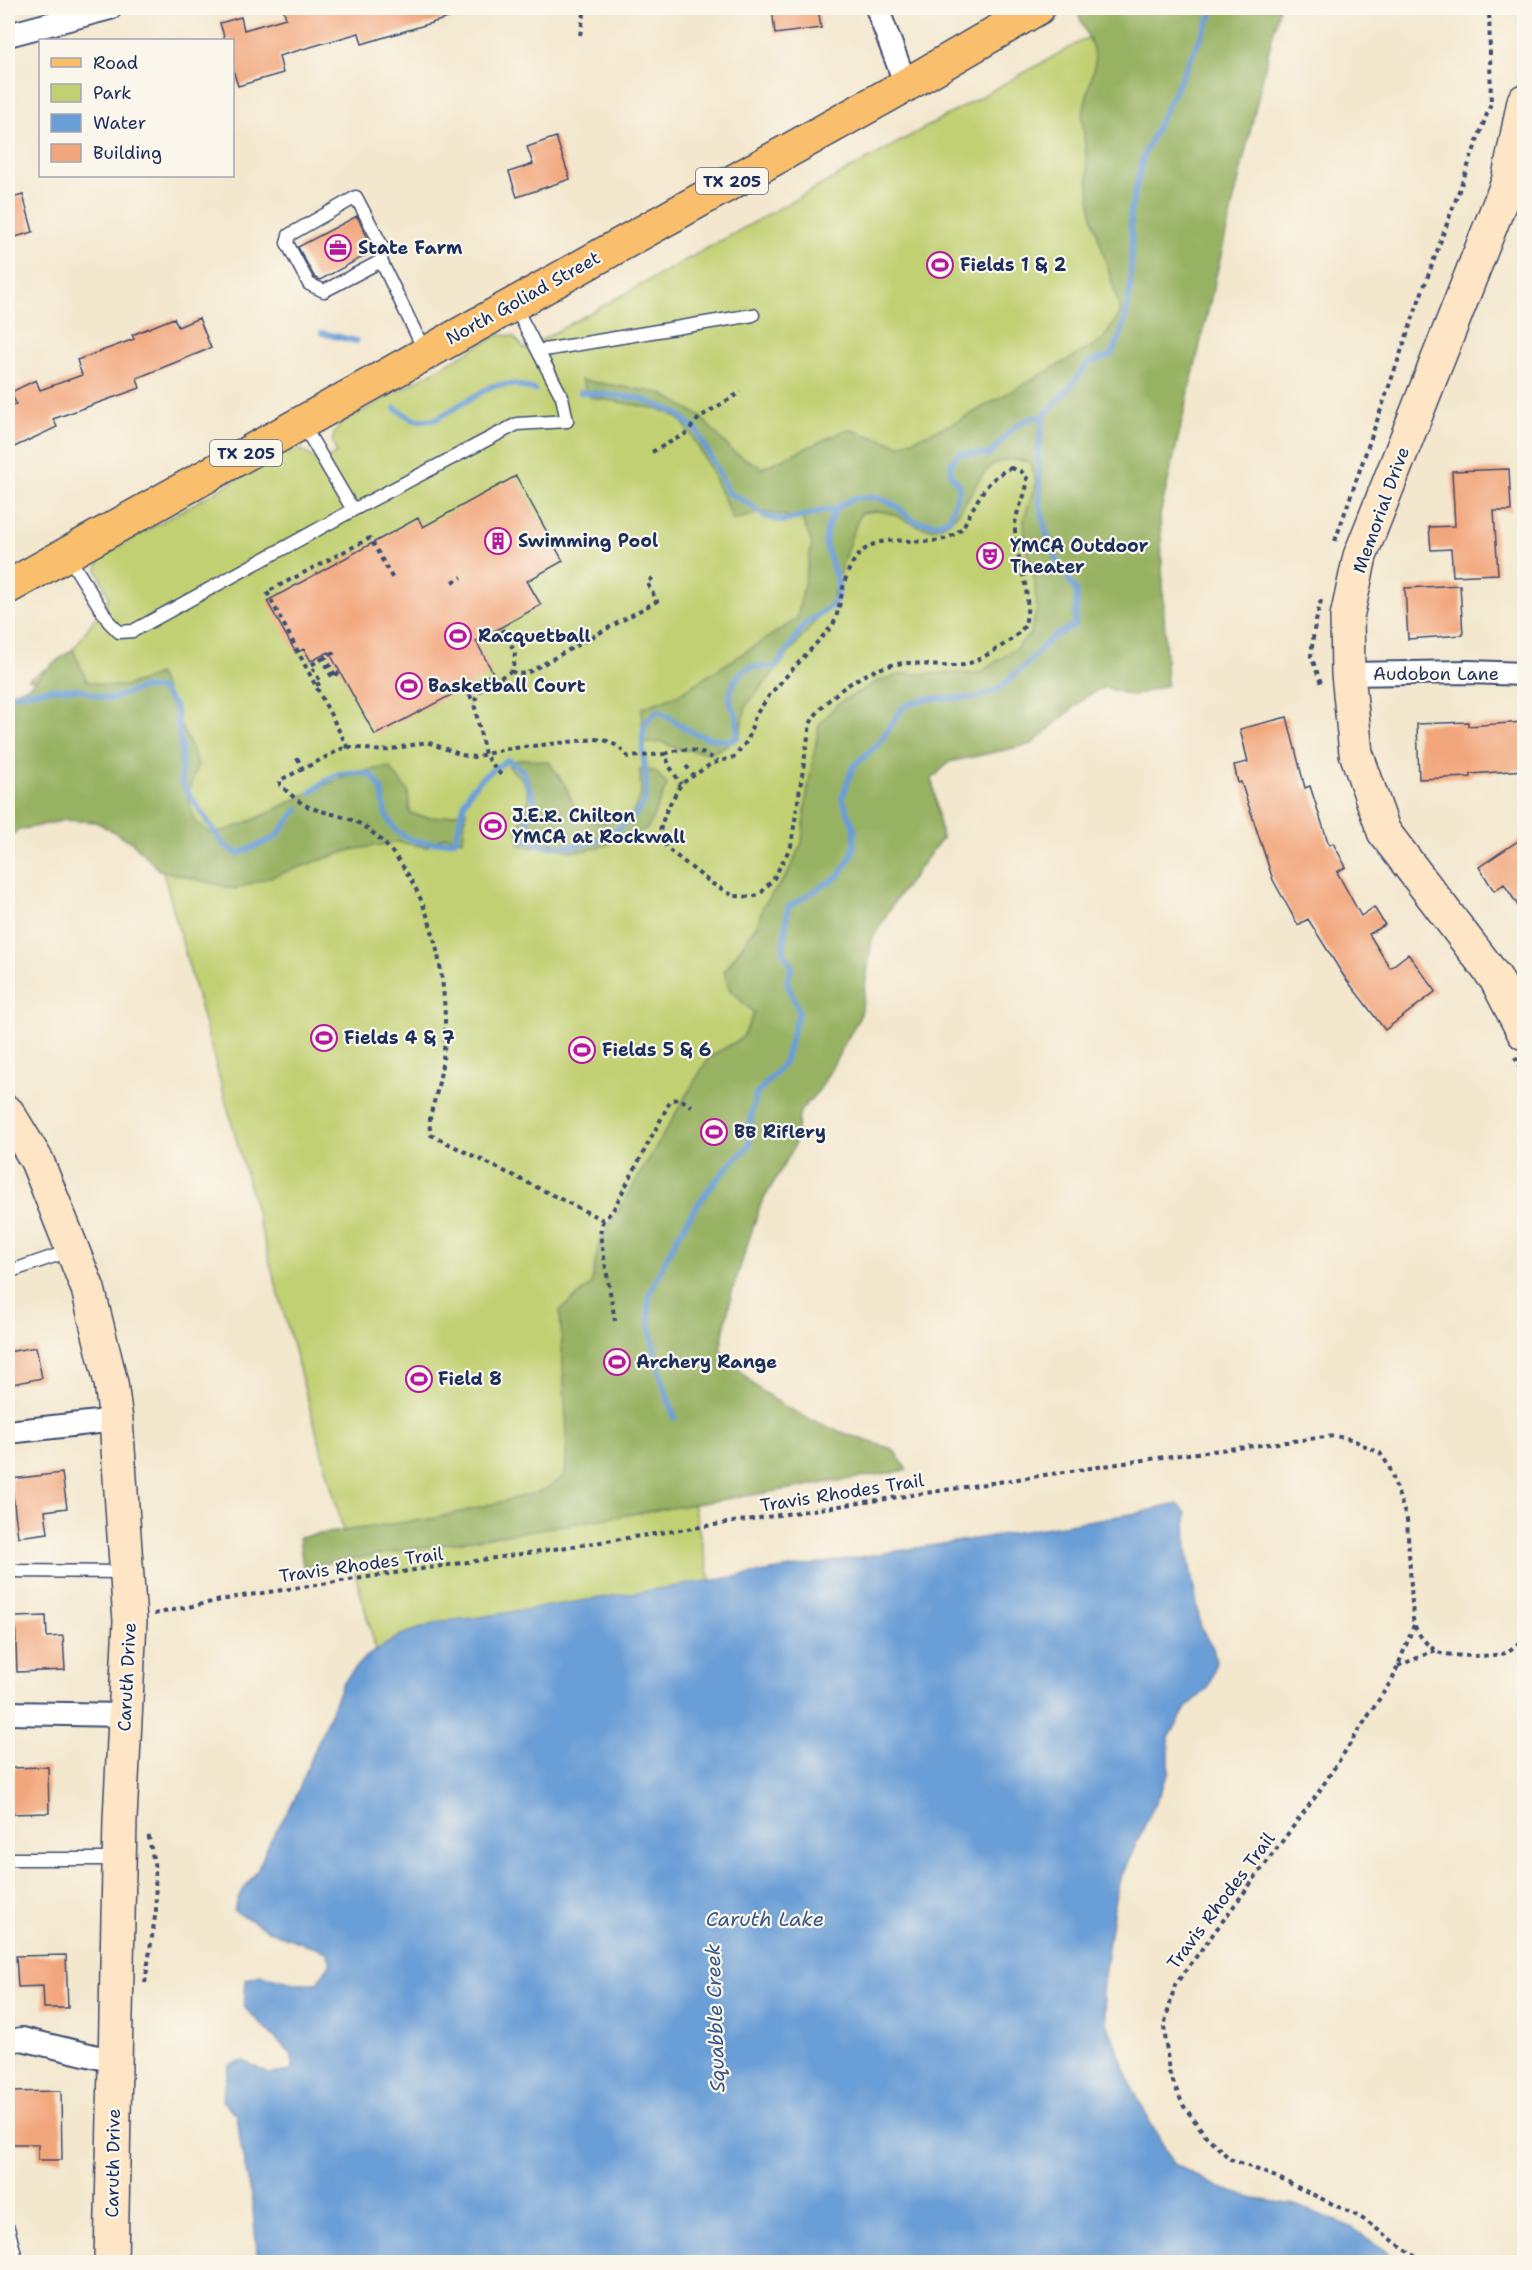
<svg xmlns="http://www.w3.org/2000/svg" width="1532" height="2270" font-family="'Shantell Sans',sans-serif">
<style>
.green{fill:#c1d072;stroke:#6e8068;stroke-width:1.5}
.forest{fill:#98b264;stroke:#5a7061;stroke-width:1.5}
.water{fill:#6a9ed6;stroke:#42669a;stroke-width:1.5}
.lines{fill:none;stroke-linecap:round;stroke-linejoin:round}
.stream{stroke:#6a9ed6;stroke-width:6}
.building{fill:#f2a67b}
.lane-casing{stroke:#3b4b6f;stroke-width:15}
.street-casing{stroke:#3b4b6f;stroke-width:26}
.secondary-casing{stroke:#3b4b6f;stroke-width:36}
.primary-casing{stroke:#3b4b6f;stroke-width:36}
.path{stroke:#3b4b6f;stroke-width:4;stroke-dasharray:4.5 4.5;stroke-linecap:butt}
.lane{stroke:#fff;stroke-width:12}
.street{stroke:#fff;stroke-width:22}
.secondary{stroke:#fde5c5;stroke-width:33}
.primary{stroke:#f9bf6d;stroke-width:33}
.labels{text-anchor:middle;stroke-width:4.5;stroke-linejoin:round;paint-order:stroke}
.shield{fill:#fbf7ec;stroke:#5e6b89;stroke-width:1.5}
.shield-label{font-size:16px;font-weight:bold;fill:#1b2f5e}
.poi-label{font-size:18px;font-weight:bold;fill:#1b2f5e;stroke:#fbf7ec;text-anchor:start}
.street-label{font-size:18px;fill:#1b2f5e;stroke:#fbf7ec}
.water-label{font-size:20px;font-style:italic;fill:#375688;stroke:#fbf7ec}
</style>
<rect width="100%" height="100%" fill="#fbf7ec"/>
<filter id="ink" filterUnits="userSpaceOnUse"><feTurbulence type="fractalNoise" baseFrequency=".0167" numOctaves="2"/><feDisplacementMap in="SourceGraphic" scale="12" xChannelSelector="R" yChannelSelector="G"/><feConvolveMatrix kernelMatrix="1 2 1 2 8 2 1 2 1" color-interpolation-filters="sRGB"/></filter>
<filter id="wash" filterUnits="userSpaceOnUse"><feTurbulence type="fractalNoise" baseFrequency=".008" numOctaves="4" result="noise"/><feDisplacementMap in="SourceGraphic" scale="24" xChannelSelector="R" yChannelSelector="G"/><feGaussianBlur stdDeviation="1.35" result="paint"/><feColorMatrix in="noise" values="0 0 0 0 0 0 0 0 0 0 0 0 0 0 0 0 0 1.4 0 .05"/><feComposite in="paint" operator="in"/></filter>
<g filter="url(#wash)">
<rect width="100%" height="100%" fill="#f3e7ce"/>
<path class="green" d="M 1141,8 L 1129,334 L 1078,615 L 977,688 L 788,1030 L 630,1232 L 711,1582 L 428,1626 L 412,1678 L 381,1668 L 114,693 L 28,679 L 69,656 L 109,598 L 97,569 L 100,559 L 105,554 L 287,451 L 300,449 L 314,458 L 318,464 L 337,453 C 330,440 332,432 343,422 L 498,335 L 513,336 L 525,349 Z"/>
<path class="forest" d="M 1080,8 L 1279,8 L 1160,515 L 1167,685 L 1133,696 L 1104,687 L 1087,696 L 1032,744 L 949,762 L 932,779 L 942,838 L 894,902 L 872,939 L 861,1014 L 820,1089 L 800,1111 L 794,1147 L 760,1206 L 732,1292 L 720,1349 C 732,1362 745,1378 759,1389 C 798,1419 846,1435 893,1449 L 907,1470 L 303,1567 L 299,1537 L 436,1518 L 543,1491 L 565,1475 L 567,1437 L 560,1310 L 591,1285 L 599,1243 L 709,1057 L 742,1038 L 754,1013 L 729,989 L 724,972 L 758,923 L 763,906 L 787,875 L 802,843 L 806,800 L 819,725 L 837,704 L 880,680 L 903,674 L 979,673 L 1015,649 L 1030,634 L 1037,609 L 1034,577 L 1025,545 L 1024,518 L 1036,482 L 1030,462 C 1023,461 1014,459 1007,460 C 972,463 971,520 936,528 C 918,532 901,514 884,512 C 877,510 868,512 861,513 L 851,537 L 831,602 L 746,706 L 739,738 L 712,753 L 678,749 L 662,742 L 642,744 L 642,708 L 679,694 L 797,619 L 812,544 L 802,519 L 764,512 L 733,520 C 724,499 693,427 675,416 C 661,407 609,401 590,397 L 581,380 L 661,393 L 700,416 L 733,452 L 762,468 L 848,429 L 900,445 L 958,421 L 1102,341 L 1121,312 L 1092,216 L 1082,117 L 1095,62 L 1092,45 L 1076,10 Z
M 73,649 L 87,681 C 121,690 127,688 158,674 L 198,764 L 187,795 L 195,822 L 212,834 C 265,821 303,791 353,774 C 364,770 377,769 389,767 L 408,791 L 410,813 C 432,821 445,817 466,810 L 463,840 L 445,836 L 426,847 L 397,842 L 351,850 L 235,889 L 159,870 L 132,842 L 96,822 L 66,820 L 19,830 L 8,838 L 8,693 L 28,687 L 51,665 Z
M 524,759 L 549,762 L 565,785 L 575,808 L 589,822 L 609,823 L 632,815 L 641,794 L 640,770 L 655,771 L 667,785 L 648,828 C 627,837 593,853 570,851 C 564,851 558,845 553,842 L 533,848 L 520,845 L 517,828 C 526,814 533,796 523,781 C 518,772 511,775 508,762 Z"/>
<path class="water" d="M 1178,1504 L 1186,1513 L 1187,1551 L 1201,1628 L 1213,1648 L 1216,1662 L 1209,1687 L 1186,1708 L 1169,1738 L 1169,1772 L 1117,1886 L 1102,1989 L 1108,2026 L 1132,2087 L 1152,2126 L 1174,2164 L 1220,2188 L 1255,2199 L 1295,2205 L 1351,2227 L 1401,2262 L 258,2262 L 252,2200 L 241,2147 L 237,2115 L 222,2101 L 229,2065 L 244,2061 L 269,2074 L 292,2071 L 292,2055 L 244,2007 L 246,1979 L 261,1975 L 295,1983 L 317,1983 L 331,1963 L 327,1952 L 272,1932 L 234,1911 L 240,1894 L 257,1871 L 270,1841 L 294,1801 L 342,1684 L 364,1658 L 401,1635 L 443,1621 L 474,1618 L 1138,1513 Z"/>
<g class="lines">
<path class="stream" d="M 322,333 L 356,341
M 580,392 L 639,398 L 677,413 L 697,431 L 729,493 L 748,503 L 764,516 L 783,521 L 836,508
M 395,408 L 414,420 L 434,420 L 492,386 L 514,384 L 535,390
M 8,695 L 52,689 L 80,689 L 97,696 L 110,699 L 142,688 L 161,689 L 176,708 L 181,746 L 182,784 L 223,844 L 238,854 L 276,837 L 298,809
M 311,793 C 334,773 339,770 370,774 C 374,778 379,783 381,789 C 384,795 383,804 385,812 C 397,844 426,846 455,840 C 460,827 461,811 466,799 C 473,783 493,768 508,760 L 522,770 L 535,801 L 525,827 L 524,840 C 559,852 595,848 624,824 C 632,818 642,809 645,799 C 650,777 636,738 647,721 C 650,718 654,715 657,711 C 671,717 681,727 694,733 C 706,738 719,740 731,741 L 737,737 C 737,731 738,724 737,718 C 737,713 733,710 731,705 C 727,691 737,670 752,667 C 760,666 768,669 776,667 L 805,624 L 833,605 L 837,596 L 838,583 L 825,543 L 827,528 L 836,508 L 855,498 L 877,497 L 895,505 L 914,521 L 937,524 L 950,518 L 960,486 L 951,475 L 951,464 L 959,453 L 989,455 C 1005,439 1017,416 1043,417
M 675,1418 C 663,1386 646,1331 649,1297 C 650,1289 657,1280 660,1272 C 681,1225 711,1180 749,1146 L 751,1117 L 756,1095 L 784,1063 L 799,1011 L 787,982 L 792,966 L 783,951 L 788,907 L 839,876 L 853,853 L 855,830 L 842,798 L 853,767 L 880,742 L 903,707 L 924,699 L 975,698 L 997,690 L 1026,665 L 1051,638 L 1075,625 L 1077,592 L 1059,565 L 1047,536 L 1040,503 L 1038,451 L 1043,417 L 1071,386 L 1088,363 L 1110,356 L 1120,337 L 1125,320 L 1130,289 L 1132,241 L 1130,214 L 1144,154 L 1215,8"/>
</g>
<g id="blocks">
<path class="building" d="M 283,8 L 467,8 L 468,12 L 362,44 L 359,33 L 279,56 L 283,73 L 238,86 L 232,67 L 232,40 L 225,40 L 220,23 L 241,17 L 244,30 L 286,18 Z
M 772,8 L 818,8 L 821,28 L 775,34 Z
M 556,137 L 570,179 L 517,197 L 509,172 L 533,164 L 527,147 Z
M 23,195 L 33,232 L 8,239 L 8,199 Z
M 357,216 L 374,251 L 320,280 L 315,278 L 298,247 Z
M 174,318 L 178,327 L 199,318 L 211,348 L 137,378 L 140,388 L 53,419 L 57,427 L 8,450 L 8,408 L 16,404 L 11,392 L 36,380 L 40,390 L 82,375 L 77,360 L 134,339 L 132,335 Z
M 1509,469 L 1511,511 L 1494,511 L 1498,574 L 1453,576 L 1451,549 L 1431,550 L 1429,527 L 1455,526 L 1452,471 Z
M 516,476 L 563,561 L 527,581 L 541,605 L 476,641 L 493,673 L 375,735 L 329,652 L 311,661 L 304,649 L 296,653 L 267,601 L 418,518 L 423,527 Z
M 1460,585 L 1463,635 L 1408,639 L 1405,588 Z
M 1287,717 L 1305,788 L 1310,786 L 1329,845 L 1333,843 L 1346,867 L 1337,872 L 1361,916 L 1374,907 L 1385,925 L 1369,934 L 1390,968 L 1408,954 L 1436,991 L 1385,1030 L 1343,975 L 1308,919 L 1298,925 L 1273,880 L 1241,782 L 1238,783 L 1234,765 L 1248,762 L 1240,729 Z
M 1468,722 L 1468,726 L 1524,722 L 1524,770 L 1471,774 L 1471,777 L 1419,779 L 1417,724 Z
M 1524,837 L 1524,915 L 1504,884 L 1494,891 L 1479,867 Z
M 36,1347 L 42,1378 L 8,1385 L 8,1352 Z
M 62,1473 L 67,1508 L 45,1511 L 48,1533 L 18,1537 L 11,1479 Z
M 46,1616 L 47,1637 L 63,1636 L 65,1670 L 17,1672 L 15,1617 Z
M 48,1767 L 49,1813 L 8,1814 L 8,1768 Z
M 66,1955 L 68,2008 L 44,2008 L 43,1986 L 18,1987 L 16,1956 Z
M 61,2091 L 62,2160 L 38,2160 L 38,2144 L 8,2144 L 8,2092 Z"/>
</g>
</g>
<g filter="url(#ink)">
<use href="#blocks" fill-opacity="0" stroke="#3b4b6f" stroke-width="1.5"/>
<g class="lines">
<defs>
<path id="lane" d="M 381,261 L 324,291 L 309,284 L 287,243 L 289,235 L 356,197 L 383,248 L 381,261 L 425,352
M 538,351 L 753,315
M 302,423 L 353,510
M 68,556 L 109,622 L 119,632 L 133,631 L 353,510 L 517,424 L 567,421 L 562,397 L 514,305
M 8,1272 L 72,1250
M 8,1571 L 126,1572
M 8,1859 L 117,1859
M 8,2228 L 17,2262"/>
<path id="street" d="M 877,8 L 906,85
M 8,35 L 110,8
M 1348,674 L 1469,672 L 1524,674
M 8,1432 L 116,1420
M 8,1713 L 125,1715
M 8,2041 L 22,2039 L 114,2061"/>
<path id="secondary" d="M 1524,101 L 1508,182 L 1360,556 L 1347,617 L 1348,674 L 1356,753 L 1384,832 L 1496,979 L 1524,1033
M 8,1113 L 37,1161 L 88,1289 L 111,1383 L 116,1420 L 130,1621 L 120,1819 L 111,2262"/>
<path id="primary" d="M 8,587 L 906,85 L 1038,8"/>
</defs>
<use href="#lane" class="lane-casing"/>
<use href="#street" class="street-casing"/>
<use href="#secondary" class="secondary-casing"/>
<use href="#primary" class="primary-casing"/>
<path class="path" d="M 580,35 L 585,8
M 652,452 L 685,434 L 700,417 L 741,392
M 1011,468 L 1021,471 L 1027,478 C 1028,495 1016,508 1015,525 C 1014,559 1034,590 1025,624 C 1022,636 982,659 970,663 C 965,665 958,666 952,666 C 937,667 922,663 907,663 C 872,664 825,695 810,724 L 791,846 L 774,878 L 762,892 L 753,897 L 734,896 L 711,883 L 669,850 L 662,841 L 660,833 L 661,826 L 667,809 L 681,784 L 711,764 L 734,757 L 748,740 L 755,716 L 771,693 L 833,625 C 842,605 841,582 852,564 C 880,518 928,559 960,530 C 965,526 966,520 969,515 C 982,493 987,479 1011,468 Z
M 1335,541 L 1417,306 L 1491,103 L 1489,8
M 453,582 L 462,577
M 1321,600 L 1314,630 L 1311,656 L 1321,683
M 511,671 L 517,674 L 527,673 L 657,601 L 647,583 L 656,575
M 335,675 L 325,657 L 335,652
M 316,685 L 321,683 L 311,665 L 322,659 L 332,677 L 340,672
M 465,687 L 474,703
M 348,748 L 267,592 L 370,538 L 394,581
M 665,754 C 685,746 700,750 718,761
M 297,758 L 303,769 L 341,749 L 351,747 L 382,751 L 427,742 L 462,755 L 474,757 L 506,749 L 595,739 C 610,740 618,745 628,757 L 665,754 L 670,767 L 681,784
M 686,766 L 694,775
M 303,769 L 280,780 L 280,785 C 288,792 299,803 309,807 C 329,815 350,815 368,829 C 427,874 446,962 445,1032 C 445,1051 441,1073 437,1091 C 433,1108 427,1118 431,1135 L 603,1220 L 612,1212 L 671,1100 L 680,1099 L 692,1106
M 501,775 L 485,755 L 474,703 L 479,691 L 511,671 L 514,663 L 515,652 L 501,627
M 1515,1057 L 1524,1077
M 603,1220 L 600,1234 L 615,1321
M 154,1614 L 236,1597 L 1164,1457 L 1334,1436 L 1351,1439 L 1380,1453 L 1389,1466 L 1407,1520 L 1413,1619 C 1415,1632 1426,1645 1438,1652 C 1449,1657 1493,1657 1505,1653 C 1511,1650 1518,1643 1524,1639
M 1414,1625 L 1393,1678 L 1316,1796 L 1175,1985 L 1164,2026 L 1169,2072 L 1183,2105 L 1206,2136 L 1230,2159 L 1276,2177 L 1360,2217 L 1423,2262
M 1398,1666 L 1436,1650
M 145,1983 L 156,1910 L 155,1869 L 148,1833"/>
<use href="#lane" class="lane"/>
<use href="#street" class="street"/>
<use href="#secondary" class="secondary"/>
<use href="#primary" class="primary"/>
</g>
</g>
<defs>
<symbol id="office-ring" viewBox="-11 -11 22 22"><circle r="9.5" fill="#fbf7ec" stroke="#b5179e" stroke-width="1.5"/><path d="M-6-3h4V-5.5h4V-3h4V5H-6ZM-1-4.5V-3h2v-1.5ZM-6 0V1H6V0Z" fill="#b5179e"/></symbol>
<symbol id="stadium-ring" viewBox="-11 -11 22 22"><circle r="9.5" fill="#fbf7ec" stroke="#b5179e" stroke-width="1.5"/><path d="M0-5a6.5 5 0 1 0 0 10a6.5 5 0 1 0 0-10ZM-3.5-1.8h7v3.6h-7Z" fill="#b5179e"/></symbol>
<symbol id="building-ring" viewBox="-11 -11 22 22"><circle r="9.5" fill="#fbf7ec" stroke="#b5179e" stroke-width="1.5"/><path d="M-4-6H4V6H1V3H-1V6H-4ZM-2.5-4.3h1.7v1.8h-1.7ZM.8-4.3h1.7v1.8H.8ZM-2.5-1h1.7V.8h-1.7ZM.8-1h1.7V.8H.8Z" fill="#b5179e"/></symbol>
<symbol id="theatre-ring" viewBox="-11 -11 22 22"><circle r="9.5" fill="#fbf7ec" stroke="#b5179e" stroke-width="1.5"/><path d="M-5-5.5Q0-4 5-5.5V0Q5 5 0 6Q-5 5-5 0ZM-3.3-2.5H-1v1.5H-3.3ZM1-2.5H3.3v1.5H1ZM-2.8 1Q0 5.5 2.8 1Z" fill="#b5179e"/></symbol>
</defs>
<g fill-rule="evenodd">
<use href="#office-ring" x="323" y="233" width="30" height="30"/>
<use href="#stadium-ring" x="925" y="250" width="30" height="30"/>
<use href="#building-ring" x="483" y="526" width="30" height="30"/>
<use href="#theatre-ring" x="975" y="541" width="30" height="30"/>
<use href="#stadium-ring" x="443" y="621" width="30" height="30"/>
<use href="#stadium-ring" x="394" y="671" width="30" height="30"/>
<use href="#stadium-ring" x="478" y="811" width="30" height="30"/>
<use href="#stadium-ring" x="309" y="1023" width="30" height="30"/>
<use href="#stadium-ring" x="567" y="1035" width="30" height="30"/>
<use href="#stadium-ring" x="699" y="1117" width="30" height="30"/>
<use href="#stadium-ring" x="602" y="1347" width="30" height="30"/>
<use href="#stadium-ring" x="404" y="1364" width="30" height="30"/>
</g>
<g class="labels">
<g class="shield">
<rect x="696" y="168" width="72" height="26" rx="4.5"/>
<rect x="210" y="440" width="72" height="26" rx="4.5"/>
</g>
<g class="shield-label">
<text x="732" y="187">TX 205</text>
<text x="246" y="459">TX 205</text>
</g>
<g class="poi-label">
<text x="358" y="254">State Farm</text>
<text x="960" y="271">Fields 1 &amp; 2</text>
<text x="518" y="547">Swimming Pool</text>
<text x="1010" y="552">YMCA Outdoor<tspan x="1010" dy="21">Theater</tspan></text>
<text x="478" y="642">Racquetball</text>
<text x="428" y="692">Basketball Court</text>
<text x="512" y="822">J.E.R. Chilton<tspan x="512" dy="21">YMCA at Rockwall</tspan></text>
<text x="344" y="1044">Fields 4 &amp; 7</text>
<text x="602" y="1056">Fields 5 &amp; 6</text>
<text x="734" y="1138">BB Riflery</text>
<text x="636" y="1368">Archery Range</text>
<text x="438" y="1385">Field 8</text>
</g>
<g class="street-label">
<text transform="translate(523 298) rotate(-29)" y="6">North Goliad Street</text>
<text transform="translate(1381 510) rotate(-70)" y="6">Memorial Drive</text>
<text x="1436" y="680">Audobon Lane</text>
<text transform="translate(842 1493) rotate(-9)" y="6">Travis Rhodes Trail</text>
<text transform="translate(361 1565) rotate(-8)" y="6">Travis Rhodes Trail</text>
<text transform="translate(127 1677) rotate(-87)" y="6">Caruth Drive</text>
<text transform="translate(1221 1901) rotate(-53)" y="6">Travis Rhodes Trail</text>
<text transform="translate(113 2163) rotate(-89)" y="6">Caruth Drive</text>
</g>
<g class="water-label">
<text x="765" y="1926">Caruth Lake</text>
<text transform="translate(715 2018) rotate(-92)" y="7">Squabble Creek</text>
</g>
</g>
<rect width="1532" height="2270" fill="none" stroke="#fbf7ec" stroke-width="30"/>
<rect x="39" y="39" width="195" height="138" fill="#fbf7ec" stroke="#a1a7b3" stroke-width="1.5"/>
<rect x="51" y="58" width="30" height="9" fill="#f9bf6d" stroke="#a1a7b3" stroke-width="1.5"/>
<text x="93" y="69" font-size="18" fill="#1b2f5e">Road</text>
<rect x="51" y="84" width="30" height="18" fill="#c1d072" stroke="#a1a7b3" stroke-width="1.5"/>
<text x="93" y="99" font-size="18" fill="#1b2f5e">Park</text>
<rect x="51" y="114" width="30" height="18" fill="#6a9ed6" stroke="#a1a7b3" stroke-width="1.5"/>
<text x="93" y="129" font-size="18" fill="#1b2f5e">Water</text>
<rect x="51" y="144" width="30" height="18" fill="#f2a67b" stroke="#a1a7b3" stroke-width="1.5"/>
<text x="93" y="159" font-size="18" fill="#1b2f5e">Building</text>
</svg>
